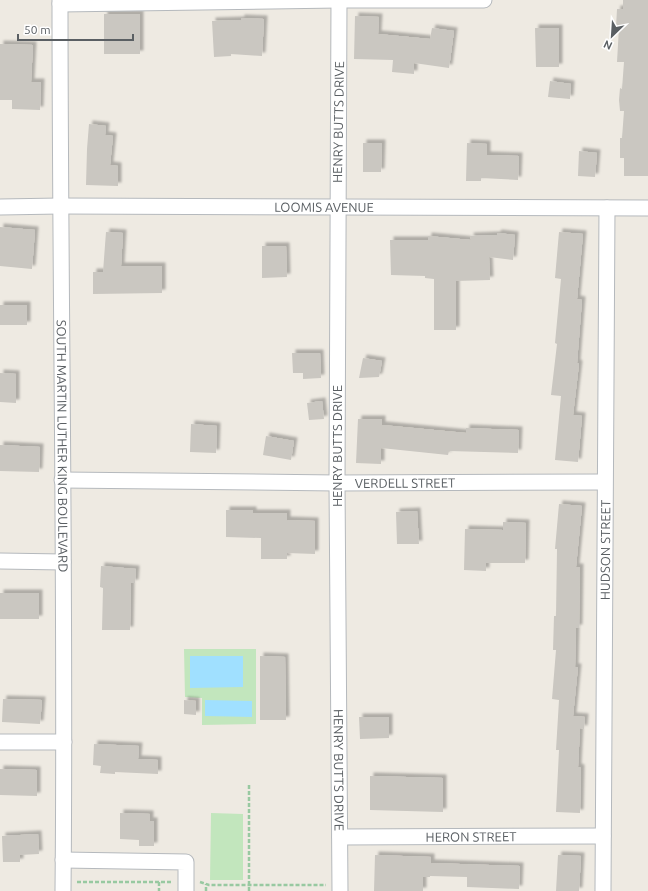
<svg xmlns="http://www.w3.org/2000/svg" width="648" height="891" font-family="Ubuntu,sans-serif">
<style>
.green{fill:#c2e6bd}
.water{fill:#a0e0ff}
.building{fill:#cac7c1;filter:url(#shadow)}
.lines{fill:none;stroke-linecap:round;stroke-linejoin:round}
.minor-casing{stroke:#b5b9bd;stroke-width:17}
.path{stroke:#98c9a1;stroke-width:2.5;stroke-dasharray:4 2;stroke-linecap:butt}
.minor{stroke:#fff;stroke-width:15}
.labels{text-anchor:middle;stroke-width:3.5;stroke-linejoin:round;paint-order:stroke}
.street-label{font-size:13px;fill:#5a5f63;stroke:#fff}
</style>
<defs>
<filter id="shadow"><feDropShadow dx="3.5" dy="-3.5" stdDeviation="1" flood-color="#0004"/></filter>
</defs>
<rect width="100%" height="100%" fill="#eeeae2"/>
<path class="green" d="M 184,649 L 256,649 L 256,724 L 202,725 L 202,698 L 185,697 Z
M 211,813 L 243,814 L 243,880 L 210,880 Z"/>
<path class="water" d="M 190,656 L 243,656 L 243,687 L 190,688 Z
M 205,700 L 252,701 L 252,717 L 205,716 Z"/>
<path class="building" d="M 623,0 L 648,0 L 648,176 L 624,176 L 624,158 L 620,158 L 620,138 L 622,138 L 624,111 L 620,111 L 619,100 L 620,88 L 622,89 L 624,62 L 617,62 L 619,27 L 616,27 L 617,9 L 623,9 Z
M 104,14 L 140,14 L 140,54 L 104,54 Z
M 355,16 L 379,17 L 378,34 L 430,39 L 432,28 L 454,31 L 449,68 L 414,63 L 414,74 L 392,72 L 393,60 L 354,59 Z
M 241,18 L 264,19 L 262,56 L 231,54 L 231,56 L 214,57 L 212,21 L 241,20 Z
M 535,28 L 559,28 L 559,67 L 536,67 Z
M 0,44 L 33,45 L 31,82 L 41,82 L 40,110 L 12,109 L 12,100 L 0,100 Z
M 550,81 L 571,84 L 570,99 L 548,97 Z
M 89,124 L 106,126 L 105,135 L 113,136 L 110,165 L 118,166 L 118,186 L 86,185 L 87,149 Z
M 363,143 L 382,143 L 381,172 L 363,172 Z
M 467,143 L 487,144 L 487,155 L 519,156 L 518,180 L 481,178 L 481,181 L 466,181 Z
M 579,151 L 597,153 L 595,177 L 578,176 Z
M 0,227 L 35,230 L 32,269 L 0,266 Z
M 106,232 L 123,233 L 121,266 L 162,266 L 162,293 L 93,294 L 93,272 L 103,272 Z
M 559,232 L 583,234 L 577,299 L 582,300 L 577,363 L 579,364 L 573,415 L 582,416 L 578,462 L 555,460 L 561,396 L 551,395 L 557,344 L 555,343 L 561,279 L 555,278 Z
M 498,233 L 515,235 L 513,260 L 489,257 L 490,280 L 456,281 L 456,330 L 434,330 L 434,279 L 425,278 L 425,276 L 391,275 L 390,240 L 428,240 L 428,236 L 471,240 L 470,236 L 497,235 Z
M 262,246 L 286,246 L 287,277 L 262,278 Z
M 0,305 L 27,305 L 27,325 L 0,325 Z
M 292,353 L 320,353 L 321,378 L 303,379 L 303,373 L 293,373 Z
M 363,358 L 382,361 L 379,377 L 359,378 Z
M 0,373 L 16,374 L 16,403 L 0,402 Z
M 322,401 L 324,419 L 309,420 L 307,403 Z
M 358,419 L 382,419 L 382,425 L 466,433 L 466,428 L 519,430 L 518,453 L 449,451 L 448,455 L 381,448 L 381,464 L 356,463 Z
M 191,424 L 217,426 L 216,453 L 190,452 Z
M 266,436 L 294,441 L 291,460 L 263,455 Z
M 0,445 L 40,447 L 39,472 L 0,471 Z
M 559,504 L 582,506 L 576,567 L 580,567 L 579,628 L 576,628 L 575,667 L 578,667 L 573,716 L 585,717 L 584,729 L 580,728 L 578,767 L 581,768 L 580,813 L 556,812 L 559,750 L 556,750 L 559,700 L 552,699 L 556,650 L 553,650 L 554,616 L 556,616 L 557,549 L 555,549 Z
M 226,510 L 253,510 L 253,513 L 287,513 L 287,520 L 315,521 L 315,554 L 287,553 L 287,559 L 261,559 L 261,538 L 226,537 Z
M 417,511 L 419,544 L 397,544 L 396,512 Z
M 503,522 L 526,523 L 525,563 L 486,563 L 486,571 L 464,570 L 465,529 L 503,530 Z
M 101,566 L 136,569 L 135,583 L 131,583 L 130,630 L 102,630 L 103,588 L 100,587 Z
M 0,593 L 39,593 L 39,619 L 0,619 Z
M 260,656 L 285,657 L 286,720 L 260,720 Z
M 3,699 L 42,700 L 40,724 L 2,722 Z
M 184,700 L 196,701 L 196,715 L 184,714 Z
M 359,717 L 389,717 L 389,738 L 360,739 Z
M 94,744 L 139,746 L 138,759 L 158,760 L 158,774 L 115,772 L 115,774 L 100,773 L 101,766 L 93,765 Z
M 0,769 L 37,770 L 37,796 L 0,795 Z
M 370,776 L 443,778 L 443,812 L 370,810 Z
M 120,813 L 150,814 L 150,821 L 154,821 L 154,846 L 139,846 L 139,840 L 120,839 Z
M 38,834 L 39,854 L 20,855 L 20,862 L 3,862 L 2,836 Z
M 375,855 L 431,857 L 431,863 L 520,866 L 519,889 L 467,887 L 467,877 L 430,876 L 430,877 L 423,877 L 423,891 L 374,891 Z
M 558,855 L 581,856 L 579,891 L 556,891 Z"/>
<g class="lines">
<defs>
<g id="minor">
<path id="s1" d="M 60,0 C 60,297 66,594 63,891"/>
<path id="s2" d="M 339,0 L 337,483 L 340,891"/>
<path d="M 60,4 L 339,0 L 484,0"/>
<path id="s3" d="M 0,207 L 60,206 L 648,208"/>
<path id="s4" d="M 62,480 L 337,483 L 604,482"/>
<path d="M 0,561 L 63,562"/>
<path d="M 0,742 L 64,742"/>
<path id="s5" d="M 340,837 L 603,836"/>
<path d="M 63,860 L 186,862 L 186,891"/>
<path id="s6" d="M 603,891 L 607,208"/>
</g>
</defs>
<use href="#minor" class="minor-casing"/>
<path class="path" d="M 77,882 L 172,882
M 159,882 L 159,891
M 200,882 L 209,885 L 326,885
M 206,891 L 206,884
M 249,891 L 249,784"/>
<use href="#minor" class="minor"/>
</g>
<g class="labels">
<g class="street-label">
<text transform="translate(338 122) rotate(-89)" y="5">HENRY BUTTS DRIVE</text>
<text dy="5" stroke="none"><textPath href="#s3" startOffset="324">LOOMIS AVENUE</textPath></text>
<text dy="5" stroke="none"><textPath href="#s1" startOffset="446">SOUTH MARTIN LUTHER KING BOULEVARD</textPath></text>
<text transform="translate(337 446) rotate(-90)" y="5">HENRY BUTTS DRIVE</text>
<text dy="5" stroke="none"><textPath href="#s4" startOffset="343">VERDELL STREET</textPath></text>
<text dy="5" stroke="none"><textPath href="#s6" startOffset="341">HUDSON STREET</textPath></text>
<text dy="5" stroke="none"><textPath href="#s2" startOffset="770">HENRY BUTTS DRIVE</textPath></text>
<text dy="5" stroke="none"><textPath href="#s5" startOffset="131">HERON STREET</textPath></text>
</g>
</g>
<g transform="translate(612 36) rotate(205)" stroke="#ffffff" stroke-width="3" paint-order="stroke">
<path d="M0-3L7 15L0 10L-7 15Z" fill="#5a5f63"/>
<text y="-6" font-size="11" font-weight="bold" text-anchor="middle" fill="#5a5f63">N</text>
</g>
<path d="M18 34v6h115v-6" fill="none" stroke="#5a5f63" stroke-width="2"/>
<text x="24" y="34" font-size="12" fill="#5a5f63" stroke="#ffffff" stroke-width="3" paint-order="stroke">50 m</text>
</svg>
